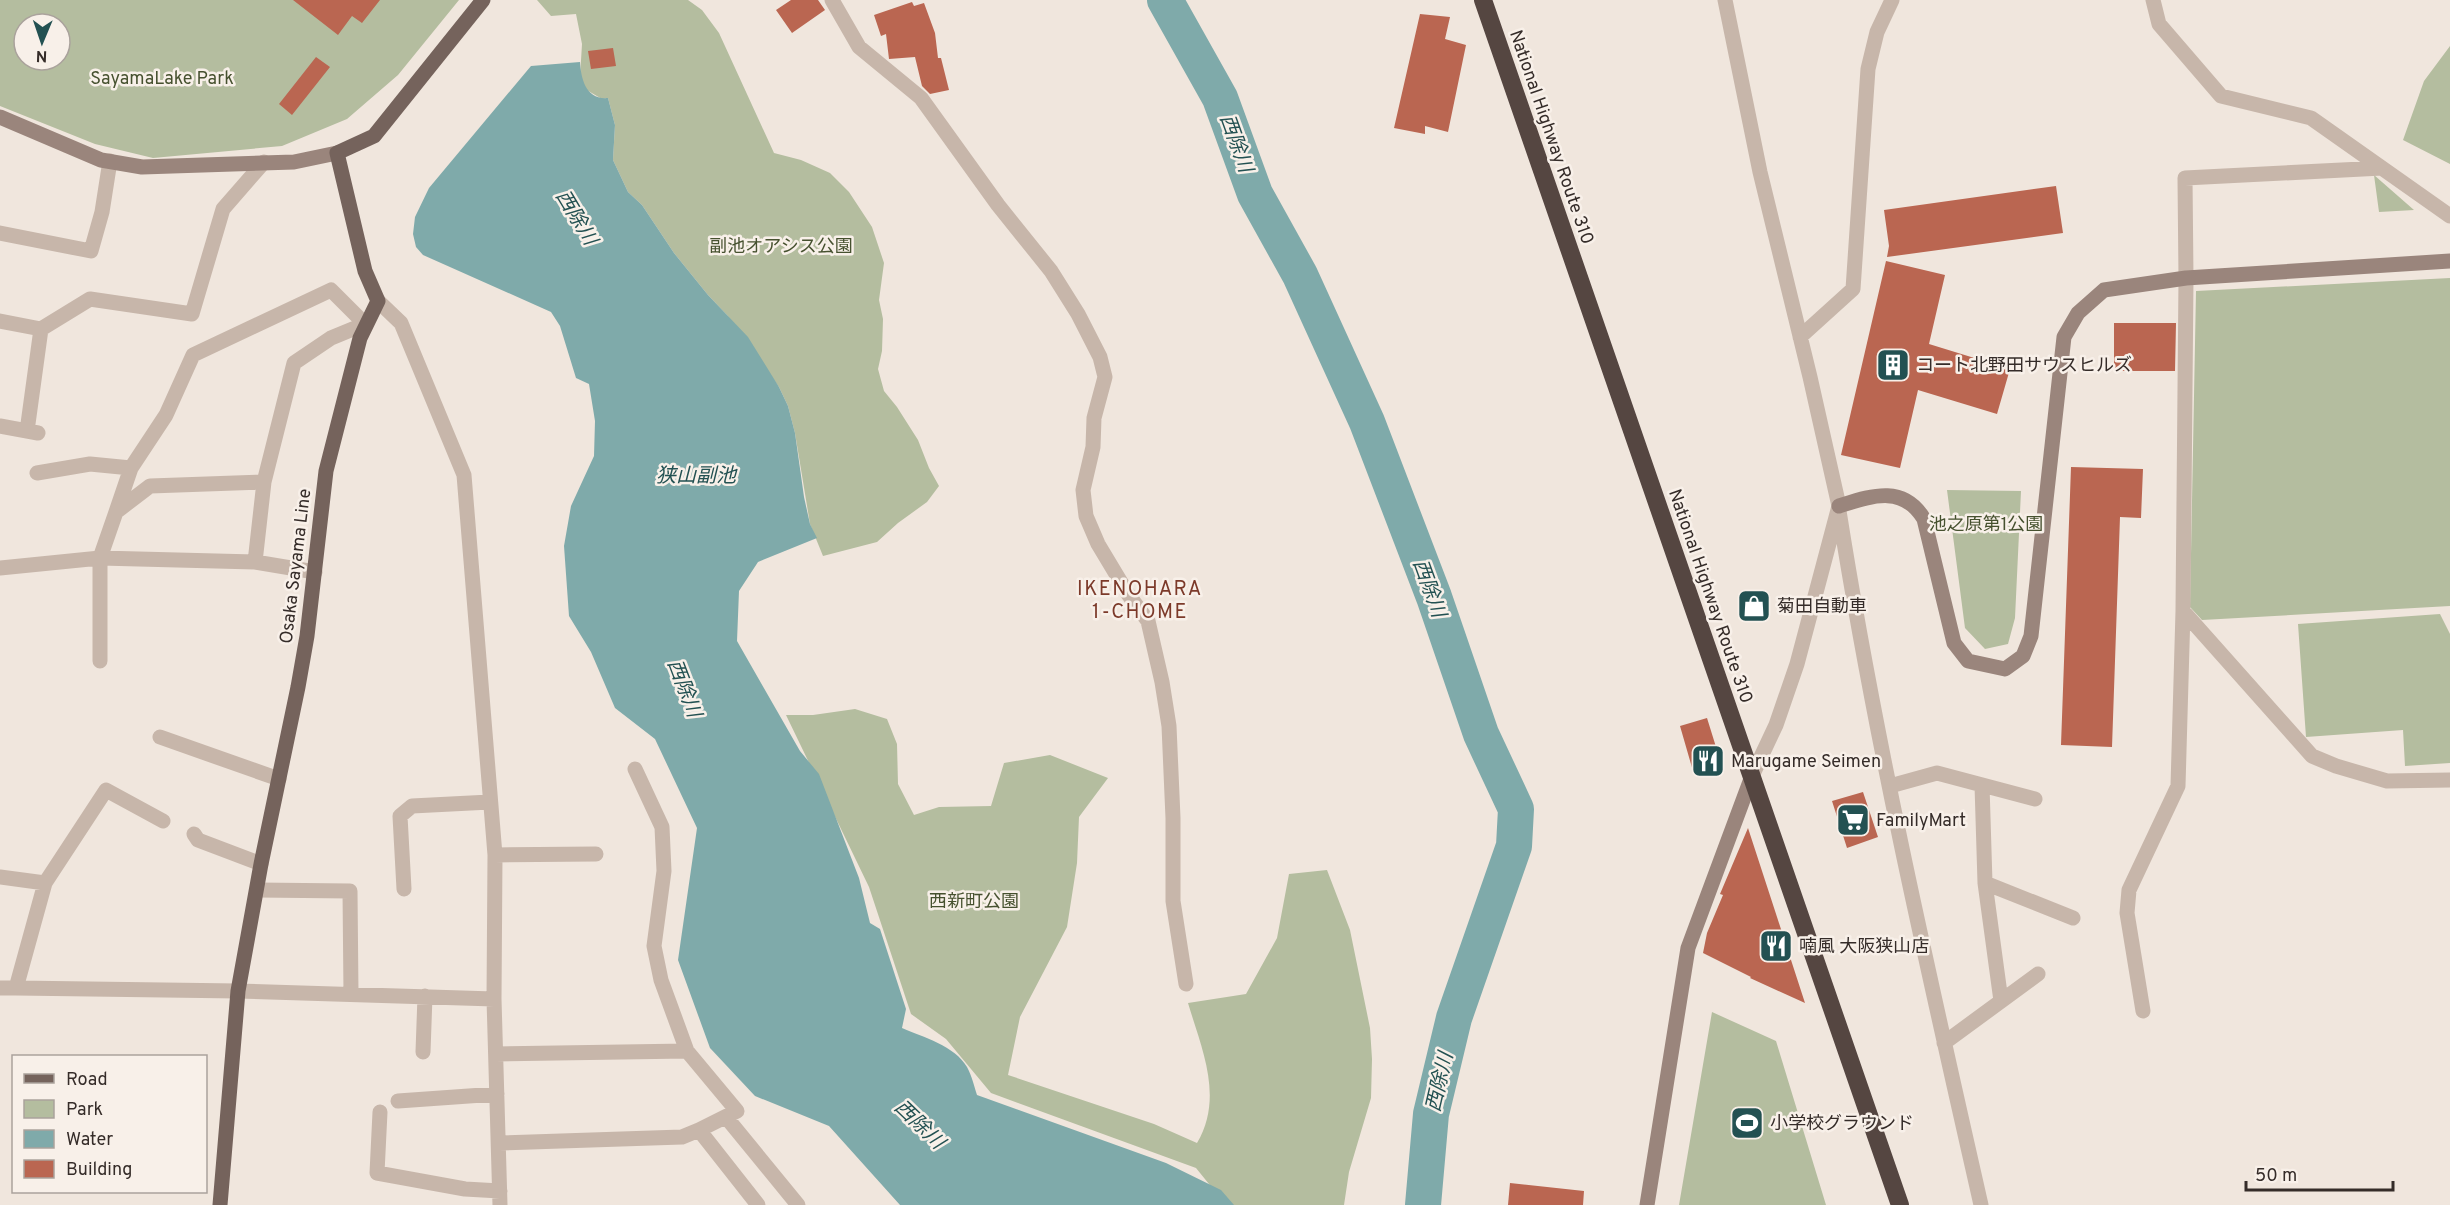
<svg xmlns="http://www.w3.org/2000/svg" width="2450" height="1205" font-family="Overpass,'Noto Sans JP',sans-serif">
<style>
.green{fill:#b4bd9f;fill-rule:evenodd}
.water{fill:#7faaaa}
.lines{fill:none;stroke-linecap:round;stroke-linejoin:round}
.river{stroke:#7faaaa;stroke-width:36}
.building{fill:#ba6651}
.street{stroke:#c7b6aa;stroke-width:15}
.secondary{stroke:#9a857c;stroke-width:15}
.primary{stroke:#75635c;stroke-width:15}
.highway{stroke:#554641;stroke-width:18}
.labels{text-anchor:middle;stroke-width:5;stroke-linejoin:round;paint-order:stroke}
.park-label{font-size:18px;fill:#46512f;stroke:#f8f0e9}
.street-label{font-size:18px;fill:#352c29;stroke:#f8f0e9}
.poi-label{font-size:18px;fill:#352c29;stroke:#f8f0e9;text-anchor:start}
.water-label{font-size:20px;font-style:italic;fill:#235152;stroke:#f8f0e9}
.neighbourhood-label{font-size:20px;letter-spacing:1.5px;fill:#7c3a2a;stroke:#f8f0e9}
</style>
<rect width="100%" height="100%" fill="#f0e6dd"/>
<path class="green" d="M 0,0 L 459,0 L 398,75 L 347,119 L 282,146 L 153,158 L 95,144 L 0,106 ZM 24,24 L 60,24 L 60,60 L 24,60 Z
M 537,0 L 688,0 L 702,10 L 719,33 L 774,153 L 801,160 L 830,173 L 849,192 L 872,227 L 884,263 L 879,300 L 883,319 L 882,351 L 878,369 L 884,391 L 897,407 L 918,440 L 929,468 L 939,486 L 927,502 L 898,523 L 877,542 L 823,556 L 810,524 L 795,433 L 788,406 L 779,387 L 727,315 L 708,295 L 674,253 L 642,205 L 628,192 L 613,160 L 615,125 L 608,98 L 602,99 L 585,89 L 580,77 L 582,44 L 576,14 L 551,16 Z
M 2450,46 L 2450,164 L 2403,140 L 2424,81 Z
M 2374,175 L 2414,210 L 2379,212 Z
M 2450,278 L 2450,606 L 2202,620 L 2190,607 L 2196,291 Z
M 1947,490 L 2021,491 L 2015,618 L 2008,644 L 1985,649 L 1965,628 Z
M 2440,614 L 2450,634 L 2450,763 L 2405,766 L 2403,730 L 2306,737 L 2298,624 Z
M 855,709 L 887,719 L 897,744 L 898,784 L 914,815 L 939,807 L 991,806 L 1004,763 L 1050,755 L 1108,778 L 1079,817 L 1077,863 L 1067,927 L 1020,1017 L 1008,1075 L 1154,1124 L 1197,1143 C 1224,1097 1202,1050 1188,1003 L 1246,994 L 1277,938 L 1289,874 L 1327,870 L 1350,930 L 1370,1028 L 1372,1059 L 1371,1098 L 1349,1172 L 1344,1205 L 1226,1205 L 1196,1168 L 991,1093 L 946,1039 L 911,1014 L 869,887 L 786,715 L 813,715 Z
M 1712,1012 L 1776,1041 L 1826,1205 L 1679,1205 Z"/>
<path class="water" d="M 580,62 C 581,79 586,100 608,98 L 615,125 L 613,160 L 628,192 L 642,205 L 674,253 L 708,295 L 748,337 L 779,387 L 788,406 L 795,433 L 804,497 L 810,524 L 817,538 L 758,562 L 739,591 L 737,641 L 800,751 L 819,774 L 859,878 L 870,923 L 880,929 L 906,1009 L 902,1028 C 923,1037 955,1046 967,1067 C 972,1076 974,1086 977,1095 L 1166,1163 L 1221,1190 L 1234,1205 L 900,1205 L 829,1126 L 755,1096 L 710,1048 L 678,960 L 697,828 L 655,739 L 615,708 L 591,652 L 569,616 L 564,546 L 571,506 L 594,456 L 595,421 L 589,384 L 576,378 L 560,326 L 551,312 L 423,255 L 416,247 L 413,234 L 415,217 L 429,188 L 531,66 Z"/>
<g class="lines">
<path class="river" d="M 1165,0 L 1220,98 L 1255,194 L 1300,275 L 1367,422 L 1434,597 L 1481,734 L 1516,809 L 1514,846 L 1454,1018 L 1431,1114 L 1423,1205"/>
</g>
<path class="building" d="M 293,0 L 380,0 L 362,23 L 352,16 L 338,35 Z
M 791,0 L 818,0 L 825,10 L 792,33 L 776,10 Z
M 912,2 L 914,6 L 924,3 L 935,33 L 938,58 L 941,58 L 949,90 L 930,94 L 922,86 L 915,57 L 889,59 L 886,34 L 881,36 L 874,15 Z
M 1420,14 L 1450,17 L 1445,39 L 1466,45 L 1448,132 L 1425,126 L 1425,134 L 1394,128 Z
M 613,48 L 616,66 L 591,69 L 588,51 Z
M 316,57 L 330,67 L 292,115 L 279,104 Z
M 2056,186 L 2063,233 L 1887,257 L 1889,246 L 1884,210 Z
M 1886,261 L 1945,275 L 1929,344 L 2010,369 L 1997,414 L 1918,390 L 1900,468 L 1841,455 Z
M 2114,323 L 2176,323 L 2175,371 L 2114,371 Z
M 2071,467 L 2143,469 L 2141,518 L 2120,517 L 2112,747 L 2061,745 Z
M 1707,718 L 1721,763 L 1693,771 L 1680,726 Z
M 1863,792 L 1878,837 L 1847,848 L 1832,801 Z
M 1748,828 L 1777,917 L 1805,1003 L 1750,978 L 1751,977 L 1703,953 L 1707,933 L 1723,895 L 1720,894 Z
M 1510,1183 L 1584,1191 L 1583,1205 L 1508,1205 Z"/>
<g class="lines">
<path class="street" d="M 832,0 L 859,47 L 921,98 L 998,205 L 1051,271 L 1078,314 L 1100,357 L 1105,377 L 1094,418 L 1093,447 L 1083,490 L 1086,516 L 1098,544 L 1128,594 L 1148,621 L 1162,682 L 1169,726 L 1173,818 L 1173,901 L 1186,984
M 1725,0 L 1760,172 L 1810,377 L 1839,506 L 1797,664 L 1776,725 L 1752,776
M 2153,0 L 2159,24 L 2221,96 L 2311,118 L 2450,216
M 2382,168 L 2185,178 L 2186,278 L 2183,611 L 2312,756 L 2336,766 L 2387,781 L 2450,780
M 0,233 L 91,251 L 102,212 L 110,161
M 378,301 L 401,323 L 464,475 L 495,855 L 494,999 L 500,1205
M 0,321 L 41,329 L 90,299 L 192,314 L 223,209 L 264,162
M 1800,337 L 1853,289 L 1868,69 L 1877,32 L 1892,0
M 0,426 L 38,433
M 27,431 L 41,329
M 37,473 L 90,464 L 131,468
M 1839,511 C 1876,745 1929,975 1981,1205
M 255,562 L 264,482
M 0,568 L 100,558 L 255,562 L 315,572
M 100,661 L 100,558 L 116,512 L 150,486 L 264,482 L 294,363 L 331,338 L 365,324 L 331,290 L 193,355 L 166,415 L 131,468 L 116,512
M 160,737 L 279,779
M 635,769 L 662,827 L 664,871 L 654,946 L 661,980 L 687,1051 L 737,1111 L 699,1130
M 1982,785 L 1985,883 L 2001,1001
M 1890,786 L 1937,773 L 2035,799
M 194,834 L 198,840 L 261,864
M 495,855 L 596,854
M 0,877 L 45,883
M 1985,883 L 2073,918
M 404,889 L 400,816 L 412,806 L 490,802
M 257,890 L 350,891 L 351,994
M 0,988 L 16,988 L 45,883 L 106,790 L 163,821
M 16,988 L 238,991 L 494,999
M 2143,1011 L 2127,913 L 2129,890 L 2178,786 L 2183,611
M 1944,1043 L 2038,974
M 423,1052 L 425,996
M 496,1054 L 687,1051
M 398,1101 L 497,1094
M 380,1112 L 377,1173 L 465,1189 L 500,1191
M 726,1117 L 798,1205
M 499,1143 L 682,1137 L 699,1130 L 758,1205"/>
<path class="secondary" d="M 0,117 L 101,160 L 142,167 L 294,162 L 337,153
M 1839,506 C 1871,496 1903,484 1924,519 L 1954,643 L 1968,661 L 2005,669 L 2023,656 L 2031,636 L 2064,337 L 2078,313 L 2104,290 L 2186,278 L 2450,261
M 1647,1205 L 1688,948 L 1752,776"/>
<path class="primary" d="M 220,1205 L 238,991 L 261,864 L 298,687 L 307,636 L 326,471 L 360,338 L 378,301 L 365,271 L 337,153 L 374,136 L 483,0"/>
<path class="highway" d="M 1483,0 L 1900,1205"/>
</g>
<defs>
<symbol id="building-square" viewBox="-11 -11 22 22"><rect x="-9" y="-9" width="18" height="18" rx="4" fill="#235152" stroke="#f8f0e9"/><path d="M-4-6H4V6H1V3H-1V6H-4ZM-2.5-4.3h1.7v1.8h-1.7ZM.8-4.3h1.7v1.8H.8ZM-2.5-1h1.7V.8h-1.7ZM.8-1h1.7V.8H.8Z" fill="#fff"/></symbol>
<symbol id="shop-square" viewBox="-11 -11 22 22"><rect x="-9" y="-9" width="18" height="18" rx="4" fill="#235152" stroke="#f8f0e9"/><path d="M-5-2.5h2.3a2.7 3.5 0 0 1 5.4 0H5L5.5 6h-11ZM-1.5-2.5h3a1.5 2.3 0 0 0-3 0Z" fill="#fff"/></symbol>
<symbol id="restaurant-square" viewBox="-11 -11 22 22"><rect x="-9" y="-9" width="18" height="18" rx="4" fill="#235152" stroke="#f8f0e9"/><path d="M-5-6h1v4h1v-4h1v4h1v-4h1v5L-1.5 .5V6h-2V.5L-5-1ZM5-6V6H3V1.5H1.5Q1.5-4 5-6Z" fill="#fff"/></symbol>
<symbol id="supermarket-square" viewBox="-11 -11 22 22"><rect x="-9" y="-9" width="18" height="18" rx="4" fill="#235152" stroke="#f8f0e9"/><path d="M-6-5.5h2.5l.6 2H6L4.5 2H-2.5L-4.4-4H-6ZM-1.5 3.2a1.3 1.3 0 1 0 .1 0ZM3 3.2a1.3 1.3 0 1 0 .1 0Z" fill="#fff"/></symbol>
<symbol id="stadium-square" viewBox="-11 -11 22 22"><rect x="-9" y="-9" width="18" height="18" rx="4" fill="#235152" stroke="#f8f0e9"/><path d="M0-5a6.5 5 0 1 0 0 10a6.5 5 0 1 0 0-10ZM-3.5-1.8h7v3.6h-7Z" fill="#fff"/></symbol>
</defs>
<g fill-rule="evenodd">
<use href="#building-square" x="1874" y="346" width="38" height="38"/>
<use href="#shop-square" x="1735" y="587" width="38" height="38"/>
<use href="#restaurant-square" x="1689" y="742" width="38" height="38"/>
<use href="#supermarket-square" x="1834" y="801" width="38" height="38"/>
<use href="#restaurant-square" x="1757" y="927" width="38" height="38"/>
<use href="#stadium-square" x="1728" y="1104" width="38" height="38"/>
</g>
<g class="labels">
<g class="park-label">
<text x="162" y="84">SayamaLake Park</text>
<text x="781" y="252">副池オアシス公園</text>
<text x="1986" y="530">池之原第1公園</text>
<text x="974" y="907">西新町公園</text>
</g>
<g class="street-label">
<text transform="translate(1552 137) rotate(71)" y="6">National Highway Route 310</text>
<text transform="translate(295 566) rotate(-83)" y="6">Osaka Sayama Line</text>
<text transform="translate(1711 596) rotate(71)" y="6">National Highway Route 310</text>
</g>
<g class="poi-label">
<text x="1916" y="371">コート北野田サウスヒルズ</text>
<text x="1777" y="612">菊田自動車</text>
<text x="1731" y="767">Marugame Seimen</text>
<text x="1876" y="826">FamilyMart</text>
<text x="1799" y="952">喃風 大阪狭山店</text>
<text x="1770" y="1129">小学校グラウンド</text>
</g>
<g class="water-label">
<text transform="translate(1237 143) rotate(70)" y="7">西除川</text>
<text transform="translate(577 217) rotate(59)" y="7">西除川</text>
<text x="696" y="482">狭山副池</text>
<text transform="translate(1430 588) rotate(70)" y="7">西除川</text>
<text transform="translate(685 688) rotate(69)" y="7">西除川</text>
<text transform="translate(1439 1082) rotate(-77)" y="7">西除川</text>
<text transform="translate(920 1124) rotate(44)" y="7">西除川</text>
</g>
<g class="neighbourhood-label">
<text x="1140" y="595">IKENOHARA<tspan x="1140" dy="23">1-CHOME</tspan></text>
</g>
</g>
<rect x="12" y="1055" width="195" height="138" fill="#f8f0e9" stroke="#aaa29c" stroke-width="1.5"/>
<rect x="24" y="1074" width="30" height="9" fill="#75635c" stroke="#aaa29c" stroke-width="1.5"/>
<text x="66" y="1085" font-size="18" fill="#352c29">Road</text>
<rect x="24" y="1100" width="30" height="18" fill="#b4bd9f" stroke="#aaa29c" stroke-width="1.5"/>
<text x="66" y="1115" font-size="18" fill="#352c29">Park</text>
<rect x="24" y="1130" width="30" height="18" fill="#7faaaa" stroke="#aaa29c" stroke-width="1.5"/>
<text x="66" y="1145" font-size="18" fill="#352c29">Water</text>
<rect x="24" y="1160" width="30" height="18" fill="#ba6651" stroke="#aaa29c" stroke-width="1.5"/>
<text x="66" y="1175" font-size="18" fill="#352c29">Building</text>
<g transform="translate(42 42) rotate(182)"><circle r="28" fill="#f8f0e9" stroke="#aaa29c" stroke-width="1.5"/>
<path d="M0-4.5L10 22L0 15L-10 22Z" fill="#235152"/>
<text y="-9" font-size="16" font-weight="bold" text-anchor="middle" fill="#352c29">N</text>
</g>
<path d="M2246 1181v9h147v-9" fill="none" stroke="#352c29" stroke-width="3"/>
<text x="2255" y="1181" font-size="18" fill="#352c29" stroke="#f8f0e9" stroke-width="4.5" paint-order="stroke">50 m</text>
</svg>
